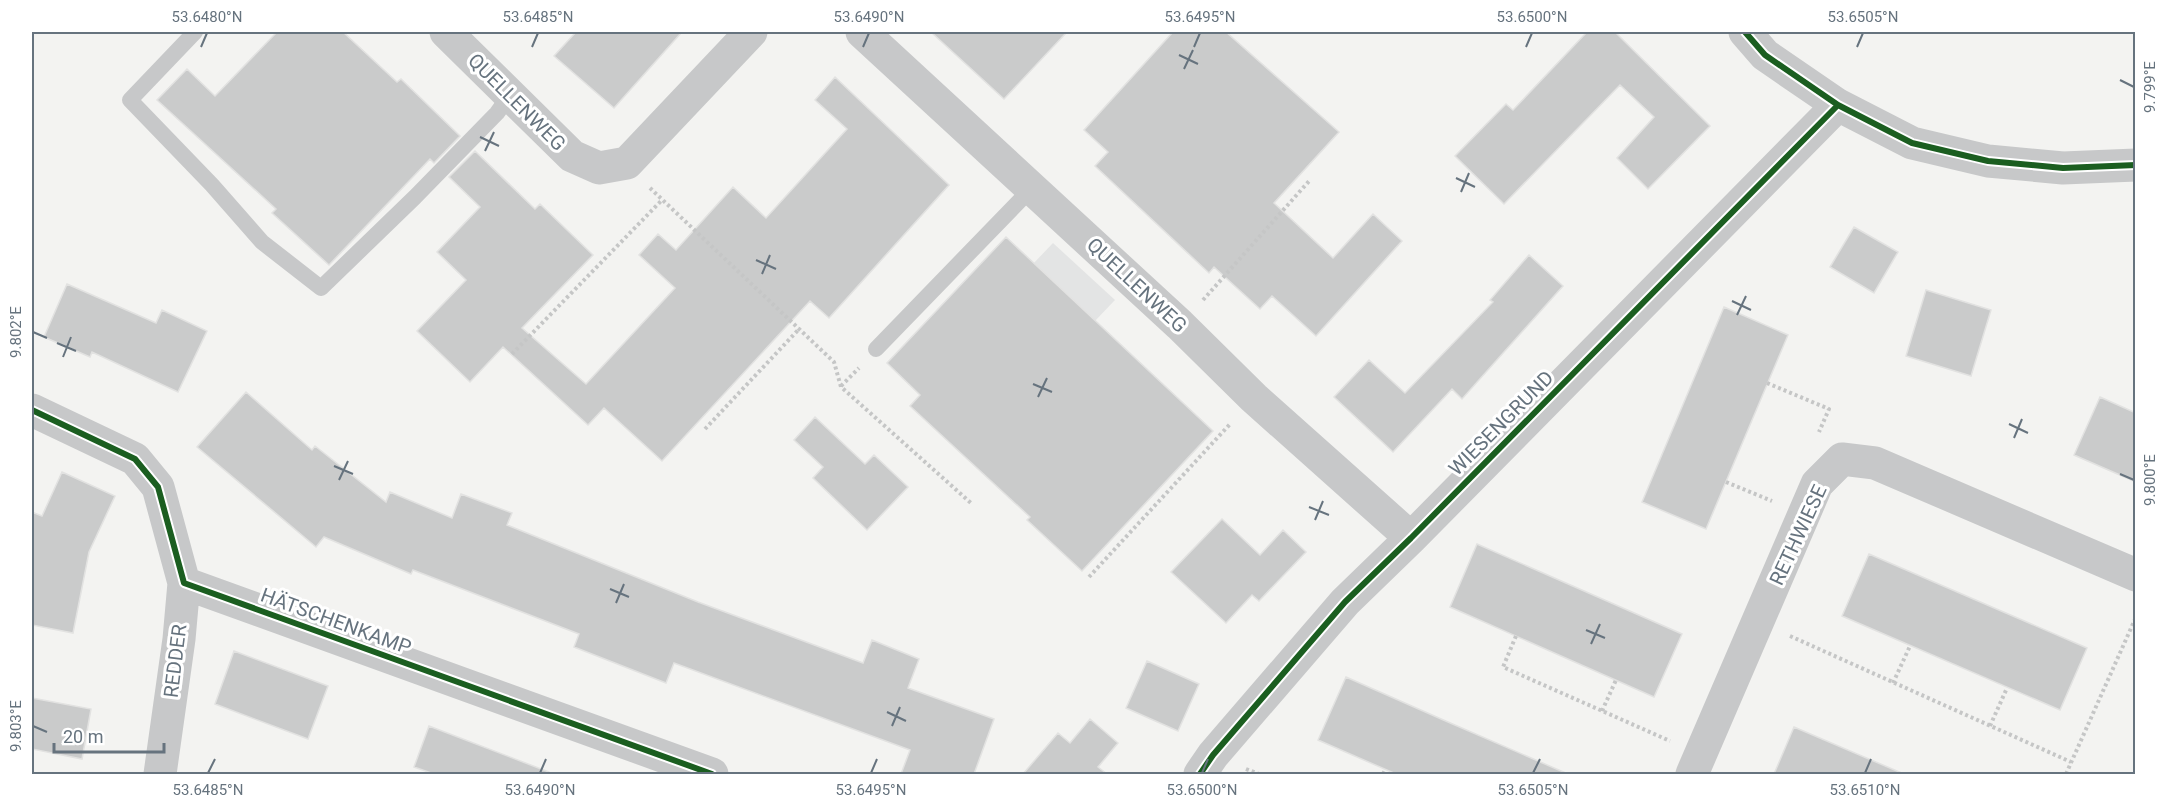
<svg xmlns="http://www.w3.org/2000/svg" width="2167" height="806" font-family="Roboto,sans-serif">
<style>
.built{fill:#e3e4e4}
.building{fill:#cacbcb;stroke:#e2e2e1;stroke-width:1.5}
.lines{fill:none;stroke-linecap:round;stroke-linejoin:round}
.path{stroke:#c5c6c6;stroke-width:4;stroke-dasharray:3 3;stroke-linecap:butt}
.lane{stroke:#c7c8c9;stroke-width:16}
.street{stroke:#c7c8c9;stroke-width:33}
.cycleway-casing{stroke:#fff;stroke-width:10}
.cycleway{stroke:#1b5e20;stroke-width:6}
.ticks{fill:none;stroke:#66737e;stroke-width:2}
.labels{text-anchor:middle;stroke-width:6;stroke-linejoin:round;paint-order:stroke}
.street-label{font-size:20px;fill:#66737e;stroke:#fff}
.neatline{fill:none;stroke:#66737e;stroke-width:2}
.ticks-label{font-size:15px;text-anchor:middle;fill:#66737e}
</style>
<rect width="100%" height="100%" fill="#f3f3f1"/>
<path class="built" d="M 1053,243 L 1115,300 L 1030,389 L 968,332 Z"/>
<path class="building" d="M 277,32 L 343,32 L 397,82 L 401,79 L 460,136 L 434,163 L 430,159 L 329,265 L 272,213 L 276,209 L 157,100 L 187,69 L 215,96 Z
M 576,32 L 682,32 L 614,108 L 554,56 Z
M 931,32 L 1067,32 L 1004,99 Z
M 1173,32 L 1226,32 L 1339,132 L 1274,203 L 1333,258 L 1373,214 L 1402,241 L 1316,336 L 1272,296 L 1260,309 L 1214,267 L 1209,273 L 1095,166 L 1108,152 L 1084,130 Z
M 1587,32 L 1615,32 L 1710,126 L 1648,189 L 1617,158 L 1654,117 L 1620,85 L 1504,204 L 1455,156 L 1506,104 L 1513,110 Z
M 835,77 L 949,185 L 829,318 L 810,301 L 662,461 L 604,408 L 588,425 L 503,347 L 470,382 L 417,331 L 466,280 L 437,252 L 480,207 L 449,177 L 475,151 L 535,209 L 540,204 L 593,255 L 522,328 L 586,384 L 675,288 L 639,255 L 658,234 L 676,250 L 733,187 L 766,218 L 847,129 L 815,100 Z
M 1854,227 L 1898,252 L 1874,293 L 1830,267 Z
M 1006,237 L 1213,431 L 1082,571 L 1027,520 L 1030,517 L 910,406 L 920,395 L 887,363 Z
M 1529,255 L 1563,286 L 1462,399 L 1452,389 L 1393,452 L 1334,397 L 1369,360 L 1405,393 L 1493,302 L 1490,300 Z
M 67,284 L 156,323 L 162,310 L 207,331 L 178,392 L 92,352 L 90,357 L 44,337 Z
M 1926,290 L 1991,310 L 1971,376 L 1906,356 Z
M 1724,307 L 1788,335 L 1706,529 L 1642,502 Z
M 246,392 L 312,450 L 315,446 L 386,502 L 390,492 L 452,518 L 461,494 L 512,513 L 507,525 L 698,602 L 863,663 L 872,640 L 919,659 L 908,688 L 994,719 L 974,774 L 901,774 L 910,750 L 674,663 L 666,683 L 574,647 L 579,634 L 413,570 L 411,574 L 324,537 L 316,547 L 197,447 Z
M 2100,397 L 2136,413 L 2136,482 L 2074,455 Z
M 815,417 L 865,464 L 874,455 L 908,487 L 867,530 L 813,478 L 823,467 L 794,440 Z
M 62,472 L 115,496 L 89,552 L 73,633 L 32,625 L 32,512 L 42,516 Z
M 1222,519 L 1260,555 L 1283,530 L 1306,552 L 1259,601 L 1252,595 L 1226,623 L 1171,572 Z
M 1477,544 L 1682,634 L 1654,697 L 1450,607 Z
M 1869,554 L 2087,648 L 2060,710 L 1842,616 Z
M 234,651 L 328,686 L 308,739 L 215,704 Z
M 1147,661 L 1199,684 L 1178,731 L 1126,708 Z
M 1346,677 L 1448,722 L 1568,774 L 1396,774 L 1318,740 Z
M 32,698 L 91,709 L 82,759 L 32,749 Z
M 1090,719 L 1118,743 L 1098,767 L 1107,774 L 1023,774 L 1058,733 L 1070,743 Z
M 429,726 L 549,772 L 549,774 L 434,774 L 414,767 Z
M 1794,727 L 1904,774 L 1774,774 Z"/>
<g class="lines">
<path class="path" d="M 650,188 L 834,362 L 841,387 L 972,504
M 1203,300 L 1310,180
M 512,354 L 662,200
M 1767,383 L 1829,409 L 1819,432
M 841,386 L 859,368
M 705,429 L 800,328
M 1726,482 L 1772,501
M 1089,577 L 1231,423
M 1516,636 L 1503,667 L 1670,741
M 1790,636 L 2071,762
M 1893,683 L 1910,646
M 1602,711 L 1616,680
M 1990,726 L 2007,688
M 1246,769 L 1259,774
M 1383,774 L 1385,770
M 2066,774 L 2136,617"/>
<path class="lane" d="M 195,32 L 130,100 L 212,185 L 262,242 L 321,288 L 415,197 L 497,113 L 510,95
M 876,349 L 1032,188"/>
<path class="street" d="M 446,32 L 572,156 L 599,168 L 627,163 L 751,32
M 862,32 L 1180,325 L 1254,398 L 1411,538
M 1745,32 L 1765,55 L 1838,105 L 1912,143 L 1988,161 L 2063,168 L 2136,165
M 32,410 L 135,459 L 158,487 L 184,583 L 712,774
M 160,774 L 179,639 L 184,583
M 1200,774 L 1213,755 L 1345,602 L 1411,538 L 1838,105
M 1692,774 L 1817,484 L 1842,459 L 1875,463 L 2136,575"/>
<defs>
<path id="cycleway" d="M 1745,32 L 1765,55 L 1838,105 L 1912,143 L 1988,161 L 2063,168 L 2136,165
M 32,410 L 135,459 L 158,487 L 184,583 L 712,774
M 1200,774 L 1213,755 L 1345,602 L 1411,538 L 1838,105"/>
</defs>
<use href="#cycleway" class="cycleway-casing"/>
<use href="#cycleway" class="cycleway"/>
</g>
<path class="ticks" d="M 201,47 L 207,33M 532,47 L 538,33M 863,47 L 869,33M 1194,47 L 1200,33M 1526,47 L 1532,33M 1857,47 L 1863,33M 1179,55 L 1198,64M 1184,69 L 1193,50M 2120,80 L 2134,87M 480,137 L 499,146M 485,151 L 494,132M 1456,178 L 1475,187M 1461,192 L 1469,173M 756,260 L 776,269M 762,274 L 770,255M 1732,301 L 1751,310M 1737,315 L 1746,296M 33,332 L 47,338M 57,343 L 76,351M 63,357 L 71,337M 1033,384 L 1052,392M 1038,397 L 1047,378M 2009,424 L 2028,433M 2014,438 L 2022,419M 334,466 L 353,474M 2120,474 L 2134,480M 339,480 L 348,461M 1309,507 L 1329,515M 1315,520 L 1323,501M 610,589 L 629,597M 616,603 L 624,584M 1586,630 L 1605,638M 1591,644 L 1600,624M 887,712 L 906,721M 33,726 L 47,732M 892,726 L 900,707M 208,773 L 215,759M 540,773 L 546,759M 871,773 L 877,759M 1202,773 L 1208,759M 1533,773 L 1540,759M 1865,773 L 1871,759"/>
<g class="labels">
<g class="street-label">
<text transform="translate(517 102) rotate(45)" y="7">QUELLENWEG</text>
<text transform="translate(1137 285) rotate(43)" y="7">QUELLENWEG</text>
<text transform="translate(1501 423) rotate(-45)" y="7">WIESENGRUND</text>
<text transform="translate(1798 535) rotate(-65)" y="7">RETHWIESE</text>
<text transform="translate(336 621) rotate(20)" y="7">HÄTSCHENKAMP</text>
<text transform="translate(175 661) rotate(-83)" y="7">REDDER</text>
</g>
</g>
<rect width="2167" height="806" fill="none" stroke="#ffffff" stroke-width="66"/>
<path d="M54 743v9h110v-9" fill="none" stroke="#66737e" stroke-width="3"/>
<text x="63" y="743" font-size="18" fill="#66737e" stroke="#ffffff" stroke-width="4.5" paint-order="stroke">20 m</text>
<rect x="33" y="33" width="2101" height="740" class="neatline"/>
<g class="ticks-label">
<text x="207" y="22">53.6480°N</text>
<text x="538" y="22">53.6485°N</text>
<text x="869" y="22">53.6490°N</text>
<text x="1200" y="22">53.6495°N</text>
<text x="1532" y="22">53.6500°N</text>
<text x="1863" y="22">53.6505°N</text>
<text transform="translate(2150 87) rotate(-90)" y="5">9.799°E</text>
<text transform="translate(16 332) rotate(-90)" y="5">9.802°E</text>
<text transform="translate(2150 480) rotate(-90)" y="5">9.800°E</text>
<text transform="translate(16 726) rotate(-90)" y="5">9.803°E</text>
<text x="208" y="795">53.6485°N</text>
<text x="540" y="795">53.6490°N</text>
<text x="871" y="795">53.6495°N</text>
<text x="1202" y="795">53.6500°N</text>
<text x="1533" y="795">53.6505°N</text>
<text x="1865" y="795">53.6510°N</text>
</g>
</svg>
